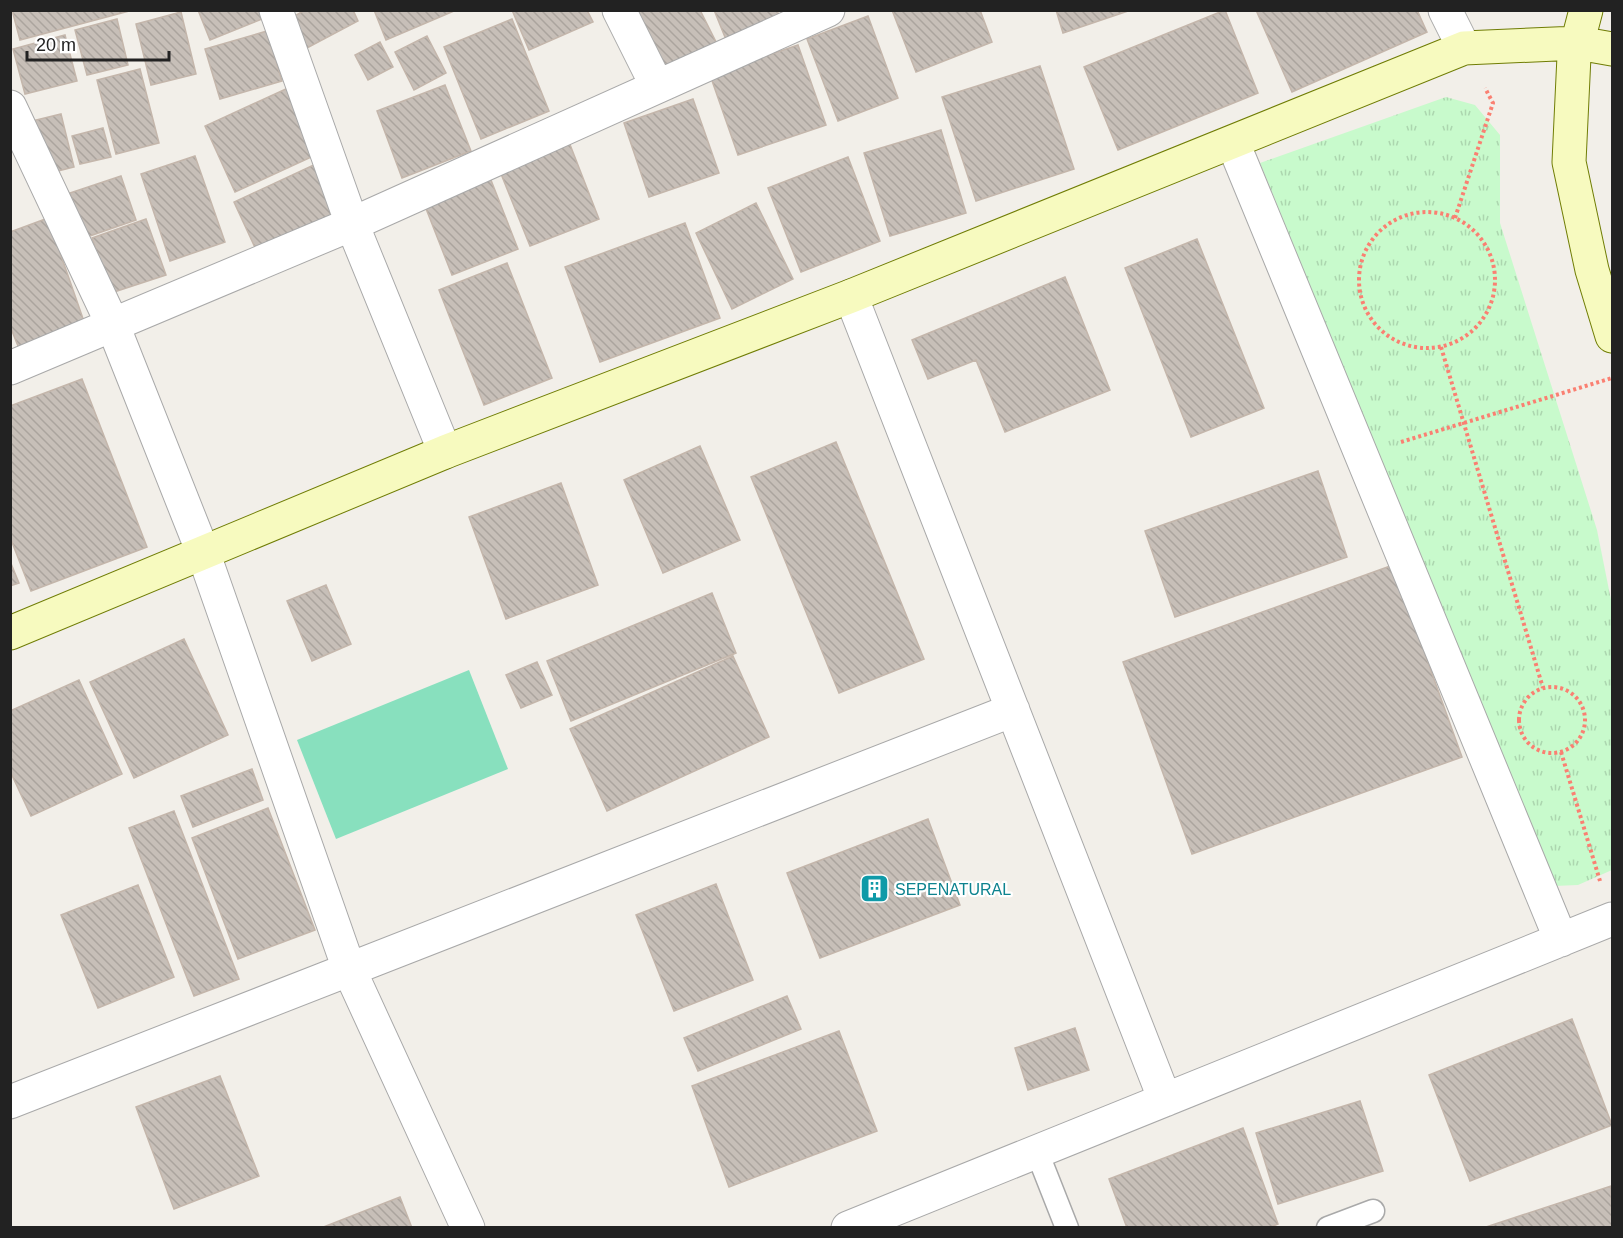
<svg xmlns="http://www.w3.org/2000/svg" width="1623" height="1238" font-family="Helvetica,sans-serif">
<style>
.park{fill:url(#park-tufts)}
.pitch{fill:#88e0be}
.building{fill:url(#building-back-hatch);stroke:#c4b6ab;stroke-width:1.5}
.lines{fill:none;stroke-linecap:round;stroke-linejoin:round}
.lane-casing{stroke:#a9a9a9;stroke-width:25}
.street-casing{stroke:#a9a9a9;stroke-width:35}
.secondary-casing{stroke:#707d05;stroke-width:35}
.path{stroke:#fa8072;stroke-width:4;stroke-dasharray:3 3;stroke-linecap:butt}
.lane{stroke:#fff;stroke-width:22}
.street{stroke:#fff;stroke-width:33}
.secondary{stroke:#f7fabf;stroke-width:33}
.labels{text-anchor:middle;stroke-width:4.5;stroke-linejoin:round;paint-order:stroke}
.culture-label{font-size:16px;fill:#0d838f;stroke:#fff;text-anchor:start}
</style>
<defs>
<pattern id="park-tufts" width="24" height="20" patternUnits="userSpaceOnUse" patternTransform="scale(1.5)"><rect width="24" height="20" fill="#c8facc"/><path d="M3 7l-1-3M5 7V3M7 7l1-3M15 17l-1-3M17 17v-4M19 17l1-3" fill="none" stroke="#acd6af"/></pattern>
<pattern id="building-back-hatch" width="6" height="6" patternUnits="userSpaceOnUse" patternTransform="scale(1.5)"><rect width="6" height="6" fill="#c7bfb8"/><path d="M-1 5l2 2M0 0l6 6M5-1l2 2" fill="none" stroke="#aba49e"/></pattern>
</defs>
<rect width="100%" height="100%" fill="#f2efe9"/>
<path class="park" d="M 1446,97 L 1475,105 L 1500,135 L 1500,223 L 1597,530 L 1612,605 L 1612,870 L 1578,885 L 1554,886 L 1260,163 Z"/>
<path class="pitch" d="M 469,670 L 508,769 L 336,839 L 297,740 Z"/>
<path class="building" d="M 12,10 L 133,10 L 20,40 Z
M 198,10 L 265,10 L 267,17 L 210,40 Z
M 305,10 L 353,10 L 358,21 L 307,48 L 291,18 Z
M 374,10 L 454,10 L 454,11 L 386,40 Z
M 512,10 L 587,10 L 593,22 L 529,50 Z
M 628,10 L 700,10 L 717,44 L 657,70 Z
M 714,10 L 777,10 L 781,21 L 727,42 Z
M 892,10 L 980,10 L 992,42 L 916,72 Z
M 1056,10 L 1131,10 L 1063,33 Z
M 1225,10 L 1258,93 L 1118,150 L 1084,67 Z
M 1256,10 L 1417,10 L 1427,32 L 1292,92 Z
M 181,12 L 196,74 L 151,85 L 136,24 Z
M 868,16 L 898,98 L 838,121 L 807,39 Z
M 117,19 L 128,65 L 87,75 L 75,30 Z
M 512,19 L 549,111 L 481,139 L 444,47 Z
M 267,31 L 282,81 L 220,99 L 205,49 Z
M 65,35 L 77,81 L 25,94 L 13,49 Z
M 427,36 L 446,73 L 414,90 L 395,52 Z
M 380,42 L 393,67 L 368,80 L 355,55 Z
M 798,45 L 826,125 L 738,155 L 710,75 Z
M 1040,66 L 1074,169 L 976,201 L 942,97 Z
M 140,69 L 159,143 L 116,154 L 97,80 Z
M 445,85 L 471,151 L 402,178 L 377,111 Z
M 288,88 L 318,154 L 235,192 L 205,126 Z
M 693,99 L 719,173 L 649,197 L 624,123 Z
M 61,114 L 74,167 L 46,174 L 32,121 Z
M 103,128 L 111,157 L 80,164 L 72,136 Z
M 941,130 L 966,213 L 890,236 L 864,153 Z
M 569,142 L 599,219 L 530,246 L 499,169 Z
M 195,156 L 225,242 L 170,261 L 141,174 Z
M 848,157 L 880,241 L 801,272 L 768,188 Z
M 318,163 L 341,214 L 257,252 L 234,202 Z
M 489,175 L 518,249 L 452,275 L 423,201 Z
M 121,176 L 136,220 L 84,238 L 70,193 Z
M 756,203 L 793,279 L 732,309 L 696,233 Z
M 48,218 L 88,333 L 22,356 L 10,326 L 10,232 Z
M 146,219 L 166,275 L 111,293 L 92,238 Z
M 685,223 L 720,318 L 600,362 L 565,267 Z
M 1197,239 L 1264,408 L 1191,437 L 1125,268 Z
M 507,263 L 552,378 L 484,405 L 439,290 Z
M 1065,277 L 1110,390 L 1005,432 L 976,360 L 928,379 L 912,340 Z
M 82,379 L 147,547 L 31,591 L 10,537 L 10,406 Z
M 836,442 L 924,659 L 839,693 L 751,477 Z
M 700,446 L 740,540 L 663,573 L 624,480 Z
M 1318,471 L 1347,557 L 1175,617 L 1145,531 Z
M 561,483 L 598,585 L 506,619 L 469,517 Z
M 10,561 L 19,583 L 10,586 Z
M 1393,565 L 1462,757 L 1192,854 L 1123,662 Z
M 326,585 L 351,644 L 312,661 L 287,601 Z
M 712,593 L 736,653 L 571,721 L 547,661 Z
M 184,639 L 228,735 L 134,778 L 90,682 Z
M 733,656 L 769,737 L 607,811 L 570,729 Z
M 537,662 L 552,695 L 521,708 L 506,675 Z
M 79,680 L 122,774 L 31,816 L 10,771 L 10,711 Z
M 252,769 L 263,800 L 193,827 L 181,796 Z
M 268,808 L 315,930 L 238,959 L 192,838 Z
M 174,811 L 239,979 L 194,996 L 129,828 Z
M 928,819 L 960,905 L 820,958 L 787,873 Z
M 716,884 L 753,980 L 674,1011 L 636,915 Z
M 138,885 L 174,977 L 98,1008 L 61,915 Z
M 787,996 L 801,1029 L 698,1071 L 684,1038 Z
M 1572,1019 L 1612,1125 L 1470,1181 L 1429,1075 Z
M 1075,1028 L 1089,1070 L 1028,1090 L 1015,1048 Z
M 839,1031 L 877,1131 L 729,1187 L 692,1086 Z
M 220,1076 L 259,1176 L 174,1209 L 136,1107 Z
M 1360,1101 L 1383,1171 L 1278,1204 L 1256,1133 Z
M 1243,1128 L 1278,1224 L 1268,1228 L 1127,1228 L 1109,1179 Z
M 1611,1186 L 1612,1228 L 1483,1228 Z
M 400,1197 L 412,1228 L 321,1228 Z"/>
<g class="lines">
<defs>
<path id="lane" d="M 1037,1152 L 1067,1228
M 1328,1228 L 1373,1211"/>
<path id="street" d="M 276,10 L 352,224 L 445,452
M 619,10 L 657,86
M 1445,10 L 1464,48
M 10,107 L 112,323 L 204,555 L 349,969 L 468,1228
M 1233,143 L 1561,940
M 851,296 L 1165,1100
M 10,368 L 352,224 L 828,10
M 10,1102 L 1013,710
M 848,1228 L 1612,919"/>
<path id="secondary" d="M 1586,10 L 1574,56 L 1569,162 L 1592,270 L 1612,336
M 10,633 L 445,452 L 851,296 L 1464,48 L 1578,43 L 1612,49"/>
</defs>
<use href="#lane" class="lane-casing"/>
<use href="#street" class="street-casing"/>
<use href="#secondary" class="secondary-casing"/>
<path class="path" d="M1359 280a68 68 0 1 1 136 0a68 68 0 1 1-136 0Z
M 1455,218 L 1493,103 L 1485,88
M 1441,347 L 1543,688
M 1401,442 L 1612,378
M1519 720a33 33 0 1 1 66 0a33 33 0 1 1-66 0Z
M 1561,752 L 1600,881"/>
<use href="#lane" class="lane"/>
<use href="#street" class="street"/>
<use href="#secondary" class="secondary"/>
</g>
<defs>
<symbol id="building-square" viewBox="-11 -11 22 22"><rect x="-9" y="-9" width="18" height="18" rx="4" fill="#0f9aa8" stroke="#fff"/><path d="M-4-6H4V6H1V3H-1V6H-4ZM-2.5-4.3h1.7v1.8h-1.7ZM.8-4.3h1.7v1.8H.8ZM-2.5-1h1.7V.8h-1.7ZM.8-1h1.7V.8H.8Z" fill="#fff"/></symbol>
</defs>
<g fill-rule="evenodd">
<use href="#building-square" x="858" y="872" width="33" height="33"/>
</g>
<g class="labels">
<g class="culture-label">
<text x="895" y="895">SEPENATURAL</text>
</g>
</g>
<rect width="1623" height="1238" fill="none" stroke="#222222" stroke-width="24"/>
<path d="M27 51v9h142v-9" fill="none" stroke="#222222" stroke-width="3"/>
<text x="36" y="51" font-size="18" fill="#222222" stroke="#ffffff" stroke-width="4.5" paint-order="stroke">20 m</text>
</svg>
